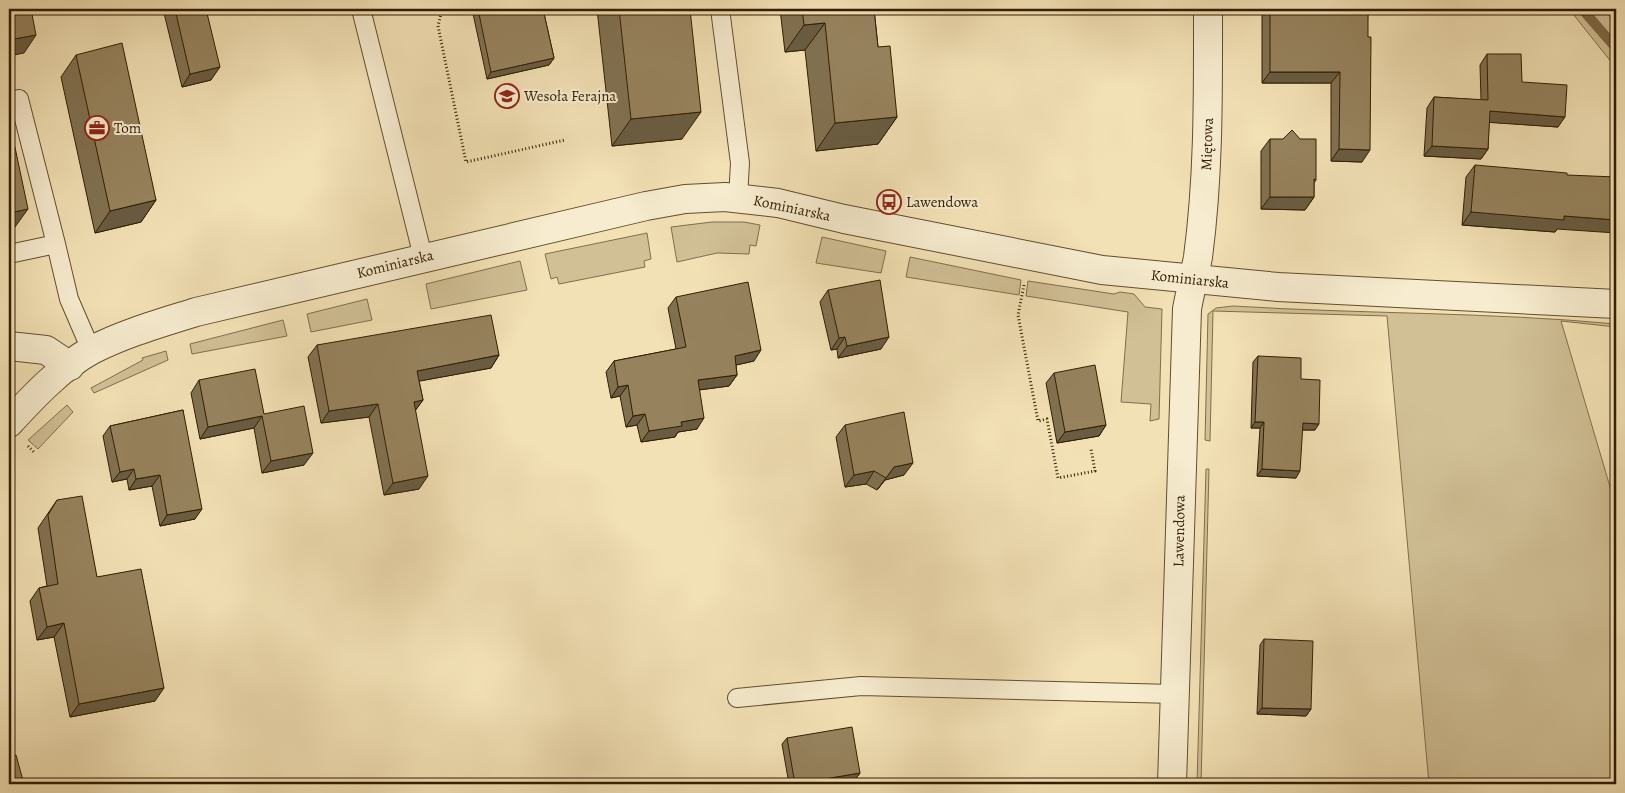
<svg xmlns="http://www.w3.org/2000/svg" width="1625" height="793" font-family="Alegreya,serif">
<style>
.green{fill:#d1c096;stroke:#826e4b}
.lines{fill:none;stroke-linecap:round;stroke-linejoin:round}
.stream{stroke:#7e6a47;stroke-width:10}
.service-casing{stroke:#624e2d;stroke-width:20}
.minor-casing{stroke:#624e2d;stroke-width:30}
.tertiary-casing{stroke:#624e2d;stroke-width:30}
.path{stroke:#321d00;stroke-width:3;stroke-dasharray:1 2.5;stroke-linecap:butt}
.service{stroke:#f7eccf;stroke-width:18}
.minor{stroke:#f7eccf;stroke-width:28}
.tertiary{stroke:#f7eccf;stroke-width:28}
.wall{fill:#817151;stroke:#321d00}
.shaded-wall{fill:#695c42;stroke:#321d00}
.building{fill:#96835e;stroke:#321d00}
.labels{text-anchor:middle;stroke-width:4;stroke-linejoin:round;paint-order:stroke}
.poi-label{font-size:15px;fill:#321d00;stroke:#f7eccf;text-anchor:start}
.street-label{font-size:15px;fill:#321d00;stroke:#f7eccf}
</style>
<rect width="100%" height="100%" fill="#f2e1b5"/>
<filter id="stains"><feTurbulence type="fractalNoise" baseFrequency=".004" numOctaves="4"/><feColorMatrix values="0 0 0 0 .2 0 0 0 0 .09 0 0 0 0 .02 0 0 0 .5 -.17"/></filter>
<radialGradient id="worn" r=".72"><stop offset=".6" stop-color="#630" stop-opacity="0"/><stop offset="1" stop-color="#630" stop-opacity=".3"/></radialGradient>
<path class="green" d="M 1569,9 L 1604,9 L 1616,24 L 1616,68 Z
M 712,222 L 744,222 L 760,225 L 756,246 L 750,245 L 749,254 L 717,253 L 677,262 L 671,227 Z
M 647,233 L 651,259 L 644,261 L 645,267 L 559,284 L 557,277 L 551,279 L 545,254 Z
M 822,237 L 886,251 L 881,273 L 816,263 Z
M 910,257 L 1021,280 L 1019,295 L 906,277 Z
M 520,261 L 527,290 L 431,309 L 426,284 Z
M 1028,281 L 1114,294 L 1120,292 L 1134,294 L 1145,307 L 1162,309 L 1159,419 L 1150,421 L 1151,404 L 1121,402 L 1128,312 L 1026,296 Z
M 367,299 L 372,320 L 311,332 L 307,314 Z
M 1233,306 C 1361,314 1489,312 1616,324 L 1616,327 L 1561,321 L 1616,507 L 1616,784 L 1429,784 L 1387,316 L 1213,311 L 1210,441 L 1205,440 L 1208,314 L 1216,308 Z
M 283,320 L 287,336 L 192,354 L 190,344 Z
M 166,351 L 168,360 L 94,393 L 91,388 L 143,360 L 142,358 Z
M 67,405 L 73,412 L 38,449 L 28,440 Z
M 1206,469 L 1209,469 L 1201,784 L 1197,784 Z"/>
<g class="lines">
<path class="stream" d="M 1582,9 L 1616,48"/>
<defs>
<path id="service" d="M 361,9 L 423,257
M 720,9 L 740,163 L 738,198
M 9,101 L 19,99 L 56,244
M 9,254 L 56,244 L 69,299 L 91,350
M 737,698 L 861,686 L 1174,694"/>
<path id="minor" d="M 9,346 L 46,350 L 70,366
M 1172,784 L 1187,309 C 1190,292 1195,274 1198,257 C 1209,174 1208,92 1208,9"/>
<path id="tertiary" d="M 9,423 C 32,398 62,366 92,350 C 125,333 161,323 196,312 L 646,206 L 685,199 L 725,197 L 778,203 L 844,219 L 1102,270 L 1278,287 L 1616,304"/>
</defs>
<use href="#service" class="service-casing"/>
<use href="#minor" class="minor-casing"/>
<use href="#tertiary" class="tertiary-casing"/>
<path class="path" d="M 442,9 L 438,26 L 466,162 L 565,140
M 1024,285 L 1018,315 L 1038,421 L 1047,419 L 1058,478 L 1095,471 L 1091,449
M 28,446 L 34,452"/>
<use href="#service" class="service"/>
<use href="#minor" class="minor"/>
<use href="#tertiary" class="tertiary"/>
</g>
<path class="wall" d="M 163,9 L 206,9 L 211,80 L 182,87 Z
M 472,9 L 543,9 L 554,58 L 549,65 L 487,79 Z
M 597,9 L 690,9 L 682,139 L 612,146 Z
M 780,9 L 874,9 L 878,47 L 897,117 L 878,144 L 816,151 L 805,50 L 785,52 Z
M 1262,9 L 1368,9 L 1362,162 L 1331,161 L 1331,83 L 1262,83 Z
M 1487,54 L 1522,82 L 1558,127 L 1489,122 L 1488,149 L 1481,159 L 1424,156 L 1427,108 L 1434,97 L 1481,100 L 1480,65 Z
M 76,55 L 156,200 L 141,222 L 95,233 L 61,77 Z
M 1270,139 L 1316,180 L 1314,183 L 1314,197 L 1305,210 L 1261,209 L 1261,151 Z
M 1475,165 L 1557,229 L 1555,232 L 1462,225 L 1466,177 Z
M 828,290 L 881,349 L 838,358 L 837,349 L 831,350 L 820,302 Z
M 676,297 L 754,361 L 736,365 L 737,375 L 729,386 L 699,390 L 697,429 L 678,432 L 675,437 L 641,442 L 637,425 L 626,427 L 620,396 L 611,398 L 606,372 L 614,361 L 676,349 L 668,308 Z
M 317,345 L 499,355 L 491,368 L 419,381 L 423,400 L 415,411 L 419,489 L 384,495 L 369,417 L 321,423 L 308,357 Z
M 1258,356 L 1301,379 L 1315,430 L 1302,430 L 1296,478 L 1257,476 L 1260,428 L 1251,428 L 1253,362 Z
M 1054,373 L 1106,425 L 1099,436 L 1057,443 L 1046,383 Z
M 199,380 L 264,414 L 304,465 L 262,473 L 254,428 L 200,439 L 191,393 Z
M 183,410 L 195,519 L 160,526 L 152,486 L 129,490 L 127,479 L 112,482 L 103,436 L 110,426 Z
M 845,425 L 904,475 L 885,480 L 877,490 L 866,484 L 845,487 L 836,437 Z
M 57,500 L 97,577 L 155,701 L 70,717 L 54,637 L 37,640 L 30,601 L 39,588 L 47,586 L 38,528 Z
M 1264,639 L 1311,709 L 1306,716 L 1257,714 L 1260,645 Z
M 787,738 L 860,773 L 855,780 L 829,784 L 789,784 L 782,744 Z"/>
<path class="shaded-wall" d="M 825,23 L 805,50 L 785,52 L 804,25 Z
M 36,35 L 24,53 L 9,56 L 9,40 Z
M 554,58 L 549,65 L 487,79 L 491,72 Z
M 220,67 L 211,80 L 182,87 L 190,74 Z
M 1270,72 L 1340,72 L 1331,83 L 1262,83 Z
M 1490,111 L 1565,117 L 1558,127 L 1483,122 Z
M 701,112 L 682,139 L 612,146 L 631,119 Z
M 897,117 L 878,144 L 816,151 L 835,123 Z
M 1432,146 L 1488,149 L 1481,159 L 1424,156 Z
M 1339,149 L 1370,150 L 1362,162 L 1331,161 Z
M 1270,197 L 1314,197 L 1305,210 L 1261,209 Z
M 156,200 L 141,222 L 95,233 L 110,211 Z
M 28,209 L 15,227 L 9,228 L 9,213 Z
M 1471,212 L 1564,216 L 1616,220 L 1616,233 L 1557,229 L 1555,232 L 1462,225 Z
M 845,337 L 837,349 L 831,350 L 839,338 Z
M 889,337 L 881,349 L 838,358 L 847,346 Z
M 761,350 L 754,361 L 727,367 L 735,356 Z
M 499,355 L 491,368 L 409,383 L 417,371 Z
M 737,375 L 729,386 L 690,391 L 698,380 Z
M 628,385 L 620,396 L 611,398 L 618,387 Z
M 423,400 L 414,412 L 414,402 Z
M 378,404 L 369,417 L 321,423 L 329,411 Z
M 645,414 L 637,425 L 626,427 L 633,416 Z
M 262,416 L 254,428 L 200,439 L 208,427 Z
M 704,418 L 697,429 L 678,432 L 675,437 L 641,442 L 649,431 L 681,422 Z
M 1255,422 L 1264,422 L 1260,428 L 1251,428 Z
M 1303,423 L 1319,424 L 1315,430 L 1298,430 Z
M 1106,425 L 1099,436 L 1057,443 L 1065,432 Z
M 313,453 L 304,465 L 262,473 L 271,461 Z
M 913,463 L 904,475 L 885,480 L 877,490 L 894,467 Z
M 134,469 L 127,479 L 112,482 L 120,472 Z
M 1262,469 L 1300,471 L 1296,478 L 1257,476 Z
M 874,471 L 866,484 L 845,487 L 854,475 Z
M 160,475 L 152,486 L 129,490 L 136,479 Z
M 428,476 L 419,489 L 384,495 L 393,483 Z
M 202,509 L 195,519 L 160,526 L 167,515 Z
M 64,623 L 54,637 L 37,640 L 47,627 Z
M 164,688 L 155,701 L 70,717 L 79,704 Z
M 1262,708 L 1311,709 L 1306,716 L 1257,714 Z
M 860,773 L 855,780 L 829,784 L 796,784 Z"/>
<path class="building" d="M 9,9 L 31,9 L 36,35 L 9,40 Z
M 175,9 L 206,9 L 220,67 L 190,74 Z
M 478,9 L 543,9 L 554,58 L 491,72 Z
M 619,9 L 690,9 L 701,112 L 631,119 Z
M 802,9 L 874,9 L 878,47 L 890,46 L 897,117 L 835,123 L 825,23 L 804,25 Z
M 1270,9 L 1368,9 L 1368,37 L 1371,37 L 1370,150 L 1339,149 L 1340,72 L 1270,72 Z
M 122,43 L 156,200 L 110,211 L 76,55 Z
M 1487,54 L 1521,54 L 1522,82 L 1567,85 L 1565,117 L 1490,111 L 1488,149 L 1432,146 L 1434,97 L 1488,100 Z
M 9,119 L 28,209 L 9,213 Z
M 1292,130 L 1300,139 L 1316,139 L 1316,180 L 1314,179 L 1314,197 L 1270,197 L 1270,139 L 1283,139 Z
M 1475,165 L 1567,173 L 1567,175 L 1616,177 L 1616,220 L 1564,216 L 1564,220 L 1471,212 Z
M 880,280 L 889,337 L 847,346 L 845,337 L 839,338 L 828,290 Z
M 748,282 L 761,350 L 735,356 L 737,375 L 698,380 L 704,418 L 681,422 L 682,426 L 649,431 L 645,414 L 633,416 L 628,385 L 618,387 L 614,361 L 686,347 L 676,297 Z
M 491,315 L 499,355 L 417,371 L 423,400 L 414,402 L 428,476 L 393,483 L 378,404 L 329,411 L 317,345 Z
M 1258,356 L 1301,358 L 1301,379 L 1320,380 L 1319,424 L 1303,423 L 1300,471 L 1262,469 L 1264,422 L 1255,422 Z
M 1095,365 L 1106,425 L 1065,432 L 1054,373 Z
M 255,369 L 264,414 L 304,406 L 313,453 L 271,461 L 262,416 L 208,427 L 199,380 Z
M 183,410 L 202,509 L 167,515 L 160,475 L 136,479 L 134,469 L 120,472 L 110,426 Z
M 904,412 L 913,463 L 894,467 L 886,478 L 874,471 L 854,475 L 845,425 Z
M 82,496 L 97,577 L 141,569 L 164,688 L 79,704 L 64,623 L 47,627 L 39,588 L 58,584 L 48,515 L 57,500 Z
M 1264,639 L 1313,641 L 1311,709 L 1262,708 Z
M 852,727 L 860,773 L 795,784 L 787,738 Z
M 16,755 L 24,784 L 9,784 L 9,757 Z
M 51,782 L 51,784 L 43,784 Z"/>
<defs>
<symbol id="school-ring" viewBox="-11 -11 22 22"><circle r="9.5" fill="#f7eccf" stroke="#8f2418" stroke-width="1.5"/><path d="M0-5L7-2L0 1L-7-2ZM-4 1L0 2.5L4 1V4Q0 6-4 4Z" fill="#8f2418"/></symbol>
<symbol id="office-ring" viewBox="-11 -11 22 22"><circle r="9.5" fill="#f7eccf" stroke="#8f2418" stroke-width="1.5"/><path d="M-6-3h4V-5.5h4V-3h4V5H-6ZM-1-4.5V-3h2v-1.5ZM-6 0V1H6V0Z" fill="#8f2418"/></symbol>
<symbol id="bus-ring" viewBox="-11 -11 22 22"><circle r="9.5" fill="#f7eccf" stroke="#8f2418" stroke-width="1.5"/><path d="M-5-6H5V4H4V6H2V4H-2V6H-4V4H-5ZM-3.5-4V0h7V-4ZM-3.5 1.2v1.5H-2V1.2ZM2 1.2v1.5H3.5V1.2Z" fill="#8f2418"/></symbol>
</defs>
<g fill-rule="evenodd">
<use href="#school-ring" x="493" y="82" width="28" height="28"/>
<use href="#office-ring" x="83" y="114" width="28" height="28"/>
<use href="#bus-ring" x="875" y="188" width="28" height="28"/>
</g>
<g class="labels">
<g class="poi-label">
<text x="524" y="101">Wesoła Ferajna</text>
<text x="114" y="133">Tom</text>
<text x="906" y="207">Lawendowa</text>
</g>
<g class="street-label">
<text transform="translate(1207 144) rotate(-88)" y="5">Miętowa</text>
<text transform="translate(792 208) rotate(12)" y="5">Kominiarska</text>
<text transform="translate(395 264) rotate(-14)" y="5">Kominiarska</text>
<text transform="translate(1190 279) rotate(6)" y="5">Kominiarska</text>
<text transform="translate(1179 531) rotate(-89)" y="5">Lawendowa</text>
</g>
</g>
<rect width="1625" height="793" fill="none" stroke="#f2e1b5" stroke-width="30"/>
<rect x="10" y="10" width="1605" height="773" fill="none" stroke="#321d00" stroke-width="2.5"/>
<rect x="15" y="15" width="1595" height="763" fill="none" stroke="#321d00"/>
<rect width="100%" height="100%" filter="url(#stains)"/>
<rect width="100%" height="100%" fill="url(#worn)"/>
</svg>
